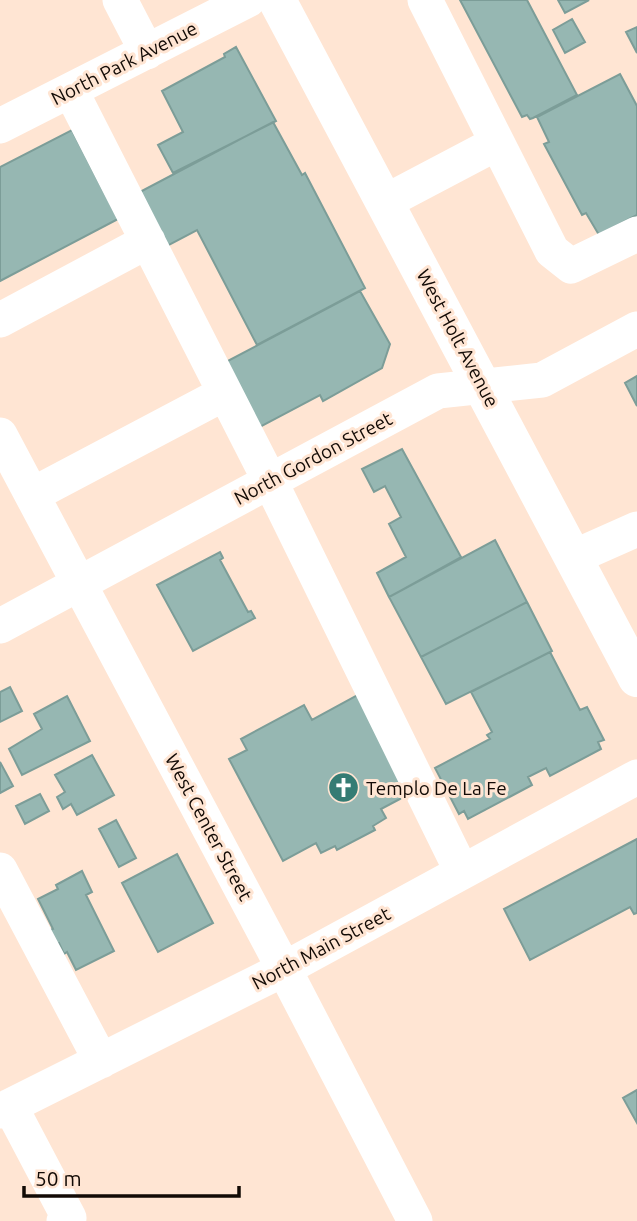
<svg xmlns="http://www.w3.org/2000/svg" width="637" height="1221" font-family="Ubuntu,sans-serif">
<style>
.building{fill:#96b7b2;stroke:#7c9d98;stroke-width:2}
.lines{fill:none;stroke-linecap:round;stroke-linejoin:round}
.minor{stroke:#fff;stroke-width:35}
.major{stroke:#fff;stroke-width:38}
.labels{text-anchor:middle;stroke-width:6;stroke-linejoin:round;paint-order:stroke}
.street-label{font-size:19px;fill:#120a05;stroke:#ffe5d3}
.poi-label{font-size:19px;fill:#120a05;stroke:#ffe5d3;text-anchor:start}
</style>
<rect width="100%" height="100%" fill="#ffe5d3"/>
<path class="building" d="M 460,0 L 527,0 L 577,95 L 533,118 L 530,119 L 527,115 L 522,117 Z
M 558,0 L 589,0 L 565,13 Z
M 572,19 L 585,42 L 565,53 L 553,30 Z
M 637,27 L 637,53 L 626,32 Z
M 236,47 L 276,121 L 173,173 L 158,145 L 183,132 L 162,91 L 225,57 L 224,54 Z
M 620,74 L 637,106 L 637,215 L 599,235 L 586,213 L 582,215 L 544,144 L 549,142 L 537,117 Z
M 273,122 L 302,175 L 305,173 L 365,288 L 257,345 L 197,230 L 167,246 L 138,193 Z
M 72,130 L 118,219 L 0,281 L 0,167 Z
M 360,291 L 390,344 L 382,368 L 323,401 L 320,395 L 258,428 L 224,363 Z
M 637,376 L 637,406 L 625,383 Z
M 402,449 L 461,557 L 389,597 L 377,573 L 406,557 L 389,524 L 401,517 L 385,486 L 374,492 L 362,469 Z
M 495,540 L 527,602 L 421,657 L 389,597 Z
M 220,552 L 223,558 L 220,560 L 248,612 L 251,611 L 255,618 L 193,651 L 157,585 Z
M 527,602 L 552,651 L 446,704 L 421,657 Z
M 550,652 L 580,710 L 587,707 L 604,740 L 598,742 L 601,749 L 550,776 L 546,768 L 528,777 L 532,785 L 468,819 L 464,811 L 459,814 L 435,768 L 490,739 L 487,735 L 492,732 L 471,692 Z
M 10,687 L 22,711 L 0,722 L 0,692 Z
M 363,692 L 415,791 L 381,809 L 386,818 L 373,826 L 375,830 L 337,850 L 335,846 L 321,853 L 316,843 L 283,861 L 229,759 L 247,750 L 241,739 L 304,705 L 312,720 Z
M 67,696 L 90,741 L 22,775 L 9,749 L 42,729 L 34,714 Z
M 92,755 L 114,795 L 77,815 L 71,804 L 63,809 L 57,797 L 65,792 L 55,775 Z
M 0,762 L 13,786 L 0,793 Z
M 40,794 L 49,811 L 25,824 L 16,806 Z
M 116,820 L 136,858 L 119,867 L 99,829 Z
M 637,839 L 637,913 L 634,914 L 630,907 L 530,960 L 504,909 Z
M 177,854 L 213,923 L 158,952 L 122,883 Z
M 82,871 L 92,892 L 86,895 L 114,951 L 76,970 L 67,952 L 64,954 L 59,943 L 57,944 L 50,930 L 53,929 L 38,899 L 58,889 L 56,885 Z
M 637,1090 L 637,1123 L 623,1098 Z"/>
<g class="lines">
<path class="minor" d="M 120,0 L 147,52
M 425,0 L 552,251 L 571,266 L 637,234
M 71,91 L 270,481 L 462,872
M 0,126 L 248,0
M 385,202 L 497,143
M 0,320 L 148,241
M 0,435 L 284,969 L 415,1221
M 32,495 L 225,393
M 574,557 L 637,529
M 0,626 L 438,391 L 542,380 L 637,329
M 0,870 L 101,1061
M 10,1106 L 69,1218 L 64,1221
M 0,1111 L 284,969 L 637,777"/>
<path class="major" d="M 277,0 L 637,678"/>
</g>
<defs>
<symbol id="church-disc" viewBox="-11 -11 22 22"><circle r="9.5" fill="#357c74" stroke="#ffe5d3"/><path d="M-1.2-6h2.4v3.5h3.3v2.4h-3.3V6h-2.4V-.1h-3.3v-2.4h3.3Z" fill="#fff"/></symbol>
</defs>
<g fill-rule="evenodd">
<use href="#church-disc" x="326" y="770" width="35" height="35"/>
</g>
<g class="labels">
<g class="street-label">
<text transform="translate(124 63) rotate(-27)" y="7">North Park Avenue</text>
<text transform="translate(458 338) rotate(62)" y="7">West Holt Avenue</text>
<text transform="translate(313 458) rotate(-28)" y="7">North Gordon Street</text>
<text transform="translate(209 827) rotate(62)" y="7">West Center Street</text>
<text transform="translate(321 948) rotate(-28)" y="7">North Main Street</text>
</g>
<g class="poi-label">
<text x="366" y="795">Templo De La Fe</text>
</g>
</g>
<path d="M24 1186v10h215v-10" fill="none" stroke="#120a05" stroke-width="3.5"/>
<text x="35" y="1186" font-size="21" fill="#120a05" stroke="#ffe5d3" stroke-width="5" paint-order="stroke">50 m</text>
</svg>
